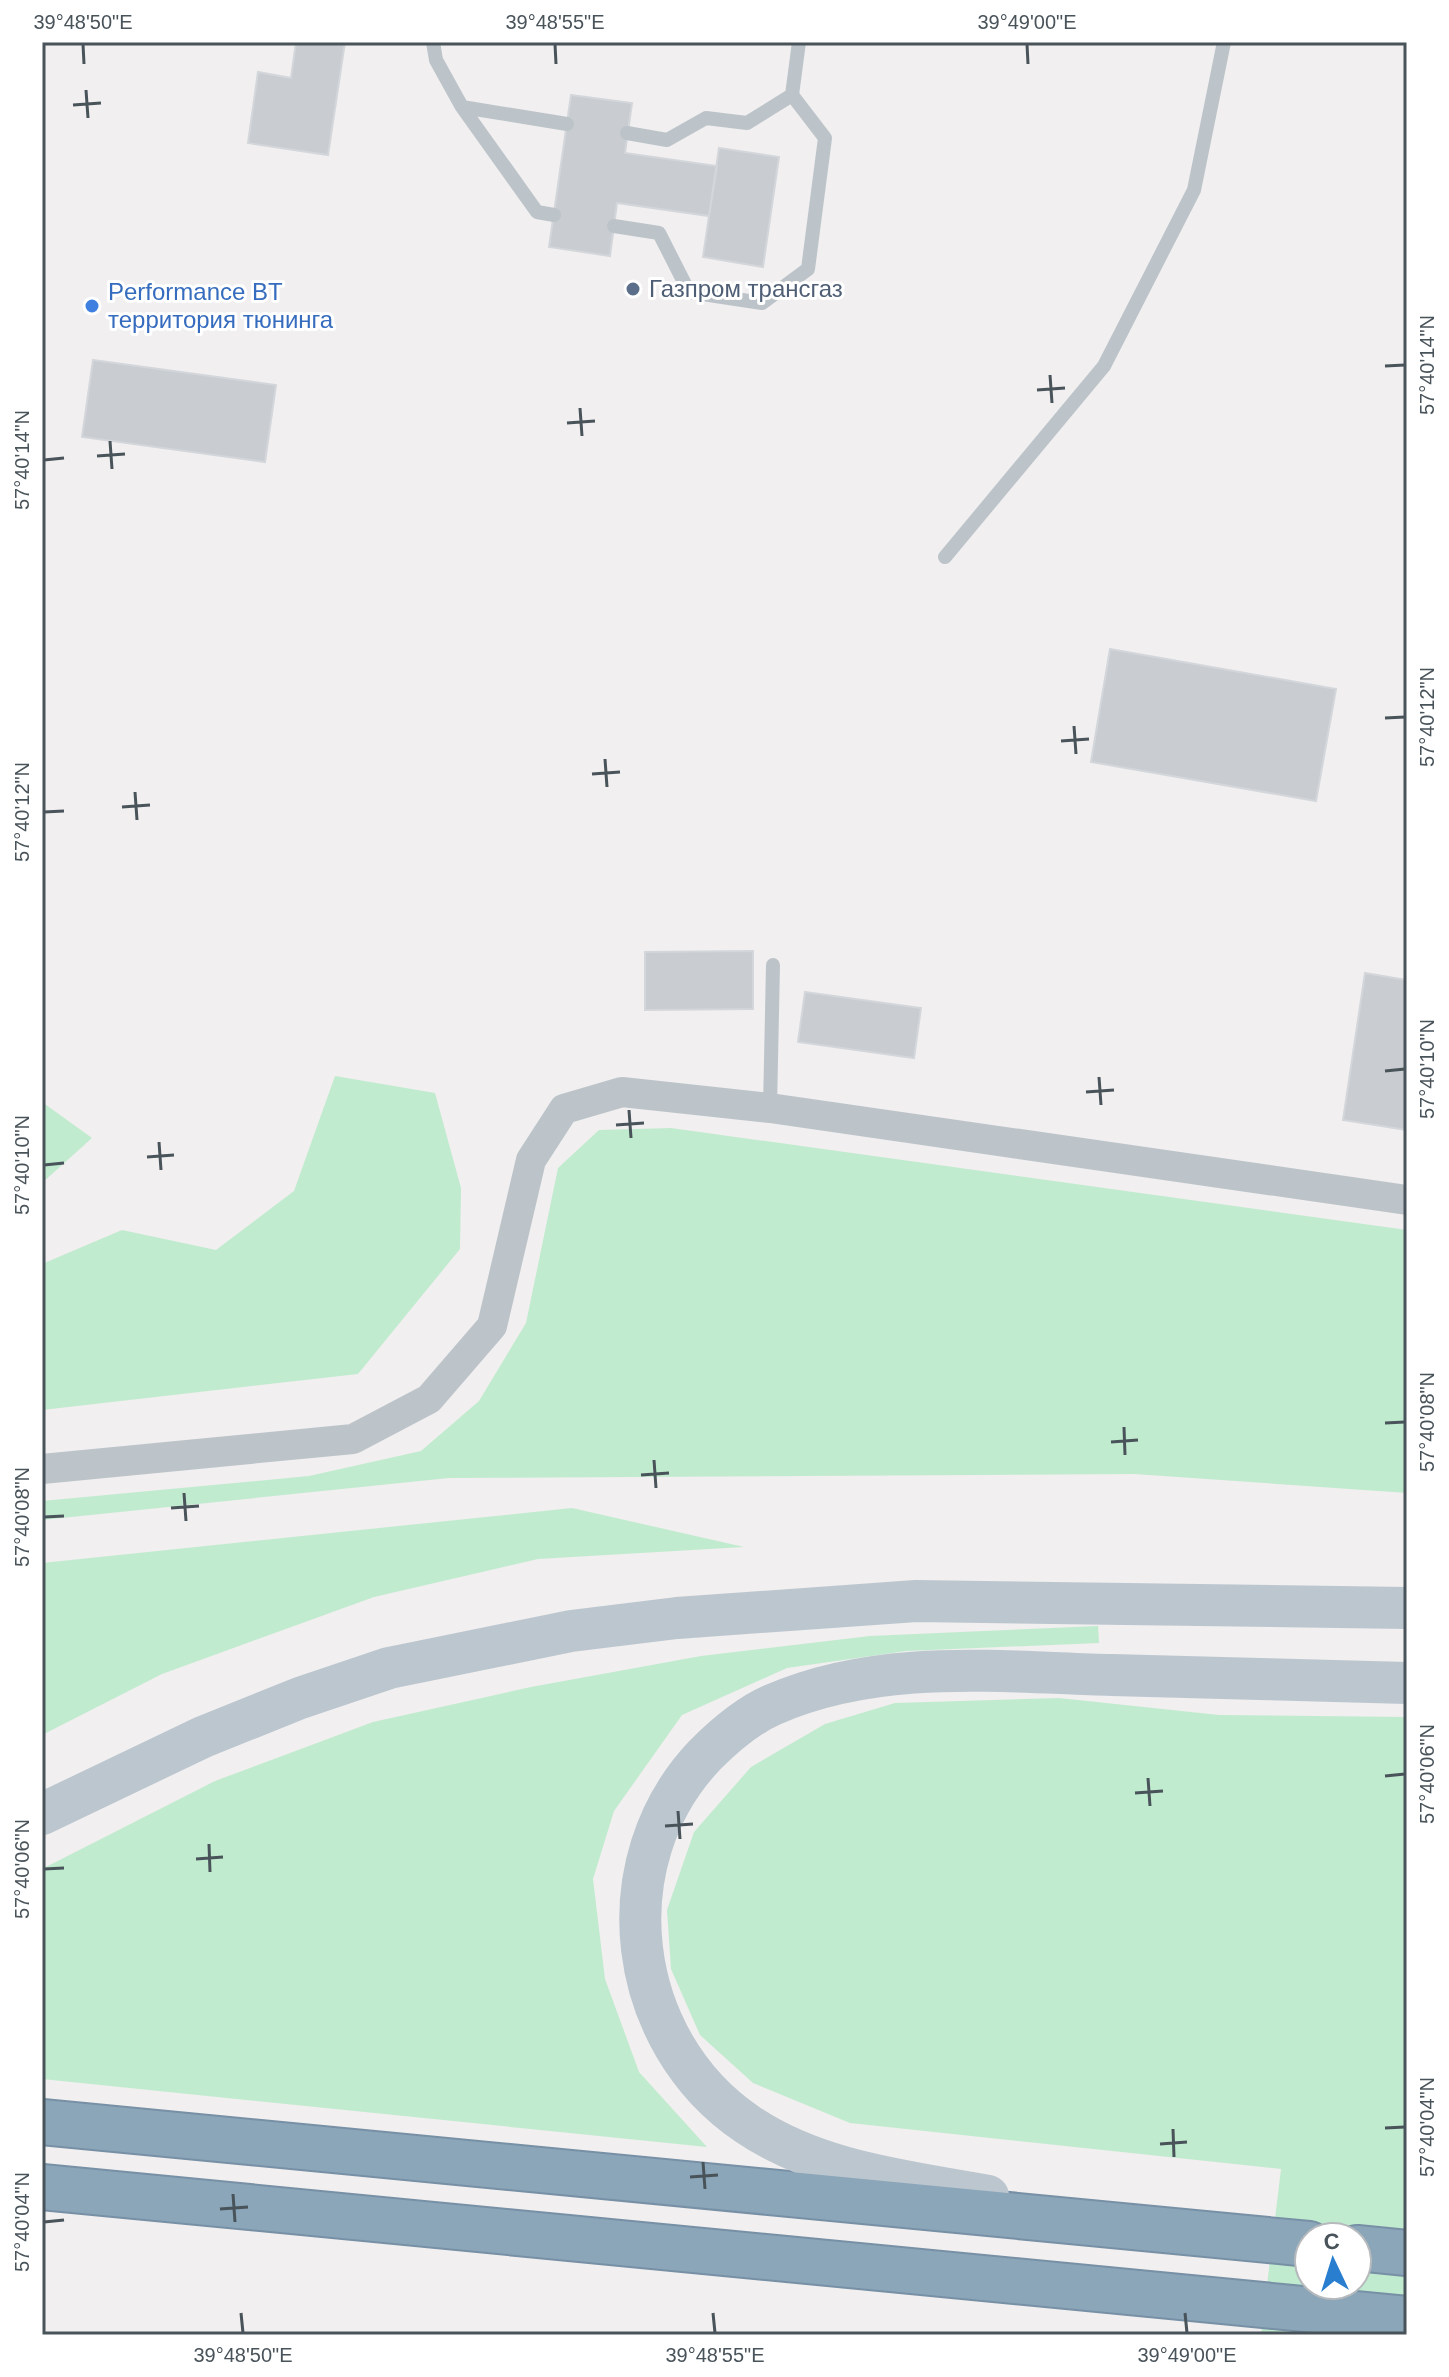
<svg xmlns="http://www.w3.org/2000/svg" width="1449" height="2377" font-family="Arial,sans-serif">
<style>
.green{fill:#c1ebcf;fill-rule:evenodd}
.building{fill:#c9ccd1;stroke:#d3d6da;stroke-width:2}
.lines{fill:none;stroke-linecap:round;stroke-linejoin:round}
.highway-casing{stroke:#7790a5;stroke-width:48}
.lane{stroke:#bcc4ca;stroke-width:14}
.street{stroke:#bcc4ca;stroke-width:30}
.secondary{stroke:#bcc6cf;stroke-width:42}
.highway{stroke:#8ba5b9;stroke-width:44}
.ticks{fill:none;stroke:#49535a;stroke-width:3}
.service-dot{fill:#5c6f8a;stroke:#fff;stroke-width:3}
.shop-dot{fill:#3f7fe0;stroke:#fff;stroke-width:3}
.labels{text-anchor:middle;stroke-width:6;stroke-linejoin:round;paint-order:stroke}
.service-label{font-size:24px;fill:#4e5e75;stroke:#fff;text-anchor:start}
.shop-label{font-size:24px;fill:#366cbe;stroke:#fff;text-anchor:start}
.neatline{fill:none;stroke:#49535a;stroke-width:3}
.ticks-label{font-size:20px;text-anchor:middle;fill:#49535a}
</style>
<rect width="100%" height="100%" fill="#f1efef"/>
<path class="green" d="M 335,1076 L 435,1093 L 461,1188 L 460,1249 L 358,1374 L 42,1410 L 42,1264 L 122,1230 L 216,1250 L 294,1191 Z
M 42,1102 L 92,1138 L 42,1183 Z
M 671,1128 L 1407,1230 L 1407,1493 L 1134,1474 L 449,1478 L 42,1520 L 42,1501 L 309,1476 L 421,1451 L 479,1401 L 526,1323 L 558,1168 L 599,1130 Z
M 572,1508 L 744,1547 L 538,1559 L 374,1597 L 162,1674 L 42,1735 L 42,1563 Z
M 1098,1626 L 1099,1643 L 906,1651 L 787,1668 L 682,1715 L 614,1811 L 593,1879 L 605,1979 L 639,2072 L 707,2147 L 42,2079 L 42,1869 L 215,1781 L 373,1722 L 531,1687 L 701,1656 L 870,1636 Z
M 1059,1698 L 1219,1715 L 1407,1717 L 1407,2335 L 1261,2335 L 1281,2169 L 850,2123 L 753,2083 L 700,2035 L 671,1969 L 667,1910 L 694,1832 L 751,1767 L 825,1724 L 895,1703 ZM 1309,2237 L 1357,2237 L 1357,2285 L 1309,2285 Z"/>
<path class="building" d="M 296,42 L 345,42 L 328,155 L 248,143 L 258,72 L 291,78 Z
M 571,95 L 632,103 L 625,153 L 717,166 L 709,216 L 617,203 L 610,256 L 549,247 Z
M 719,148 L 779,157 L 763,267 L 703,257 Z
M 93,360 L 276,385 L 265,462 L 82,437 Z
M 1110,649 L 1336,689 L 1316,801 L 1091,762 Z
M 753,951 L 753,1009 L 645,1010 L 645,952 Z
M 1365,973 L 1407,980 L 1407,1130 L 1343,1120 Z
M 805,992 L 921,1008 L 914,1058 L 798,1042 Z"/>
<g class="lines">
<defs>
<path id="highway" d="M 42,2122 L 1309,2244
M 42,2187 L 1407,2319
M 1357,2248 L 1407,2253"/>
</defs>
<use href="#highway" class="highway-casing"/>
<path class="lane" d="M 433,42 L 436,60 L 462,107 L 567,124
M 462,107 L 537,212 L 554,215
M 627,133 L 667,140 L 706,118 L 747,123 L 792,95 L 799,42
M 614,226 L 659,233 L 689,292 L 762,303 L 808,269 L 825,138 L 792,95
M 945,557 L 1104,366 L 1194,190 L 1224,42
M 770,1108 L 773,965"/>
<path class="street" d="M 42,1469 L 353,1439 L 429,1399 L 492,1326 L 531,1160 L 564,1109 L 622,1092 L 770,1108 L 1407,1200"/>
<path class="secondary" d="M 42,1814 L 203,1737 L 300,1698 L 389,1668 L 571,1631 L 677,1618 L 916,1601 L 1407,1608
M 988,2196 C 907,2181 817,2172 747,2124 C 625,2041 603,1862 705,1755 C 724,1736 747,1716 772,1705 C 879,1658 998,1672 1112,1675 C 1210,1678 1309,1680 1407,1683"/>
<use href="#highway" class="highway"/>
</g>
<path class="ticks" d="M 83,44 L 84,64M 555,44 L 556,64M 1027,44 L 1028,64M 86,90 L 88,118M 73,105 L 101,103M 1385,366 L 1405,365M 1050,375 L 1052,403M 1037,390 L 1065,388M 580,408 L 582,436M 567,423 L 595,421M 110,441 L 112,469M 97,456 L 125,454M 44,460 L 64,458M 1385,718 L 1405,717M 1074,726 L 1076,754M 1061,741 L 1089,739M 605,759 L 607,787M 592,774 L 620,772M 135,792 L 137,820M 122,807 L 150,805M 44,812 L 64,811M 1385,1071 L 1405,1069M 1099,1077 L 1101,1105M 1086,1092 L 1114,1090M 629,1110 L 631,1138M 616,1125 L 644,1123M 159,1142 L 161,1170M 147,1157 L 174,1155M 44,1165 L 64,1163M 1385,1423 L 1405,1422M 1124,1427 L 1125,1455M 1111,1442 L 1138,1440M 654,1460 L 656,1488M 641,1475 L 669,1473M 184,1493 L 186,1521M 171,1508 L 199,1506M 44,1517 L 64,1516M 1385,1776 L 1405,1774M 1148,1778 L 1150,1806M 1135,1793 L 1163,1791M 678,1811 L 680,1839M 665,1826 L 693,1824M 209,1844 L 210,1872M 196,1859 L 223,1857M 44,1869 L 64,1868M 1385,2128 L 1405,2127M 1173,2129 L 1174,2157M 1160,2144 L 1187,2142M 703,2162 L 705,2189M 690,2177 L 718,2175M 233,2194 L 235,2222M 220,2209 L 248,2207M 44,2222 L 64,2220M 241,2313 L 243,2333M 713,2313 L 715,2333M 1185,2313 L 1187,2333"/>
<circle class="service-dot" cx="633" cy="289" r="8"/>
<circle class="shop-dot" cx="92" cy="306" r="8"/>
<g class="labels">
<g class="service-label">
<text x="649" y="297">Газпром трансгаз</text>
</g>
<g class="shop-label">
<text x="108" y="300">Performance BT<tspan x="108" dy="28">территория тюнинга</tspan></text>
</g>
</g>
<rect width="1449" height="2377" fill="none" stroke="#ffffff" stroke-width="88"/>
<g transform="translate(1333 2261) rotate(356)"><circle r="38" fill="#ffffff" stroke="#b6babd" stroke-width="2"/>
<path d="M0-6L14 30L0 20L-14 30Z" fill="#2a7ed0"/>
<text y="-12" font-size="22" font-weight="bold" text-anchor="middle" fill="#49535a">С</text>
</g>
<rect x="44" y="44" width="1361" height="2289" class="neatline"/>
<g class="ticks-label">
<text x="83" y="29">39°48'50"E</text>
<text x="555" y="29">39°48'55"E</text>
<text x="1027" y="29">39°49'00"E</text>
<text transform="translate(1427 365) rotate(-90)" y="7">57°40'14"N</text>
<text transform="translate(22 460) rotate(-90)" y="7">57°40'14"N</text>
<text transform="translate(1427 717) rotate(-90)" y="7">57°40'12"N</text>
<text transform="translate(22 812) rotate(-90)" y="7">57°40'12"N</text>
<text transform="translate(1427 1069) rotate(-90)" y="7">57°40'10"N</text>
<text transform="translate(22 1165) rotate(-90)" y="7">57°40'10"N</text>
<text transform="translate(1427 1422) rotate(-90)" y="7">57°40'08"N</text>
<text transform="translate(22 1517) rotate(-90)" y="7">57°40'08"N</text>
<text transform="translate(1427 1774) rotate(-90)" y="7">57°40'06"N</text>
<text transform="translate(22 1869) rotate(-90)" y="7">57°40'06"N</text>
<text transform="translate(1427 2127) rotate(-90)" y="7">57°40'04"N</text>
<text transform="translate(22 2222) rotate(-90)" y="7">57°40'04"N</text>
<text x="243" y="2362">39°48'50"E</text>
<text x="715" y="2362">39°48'55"E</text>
<text x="1187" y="2362">39°49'00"E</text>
</g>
</svg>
